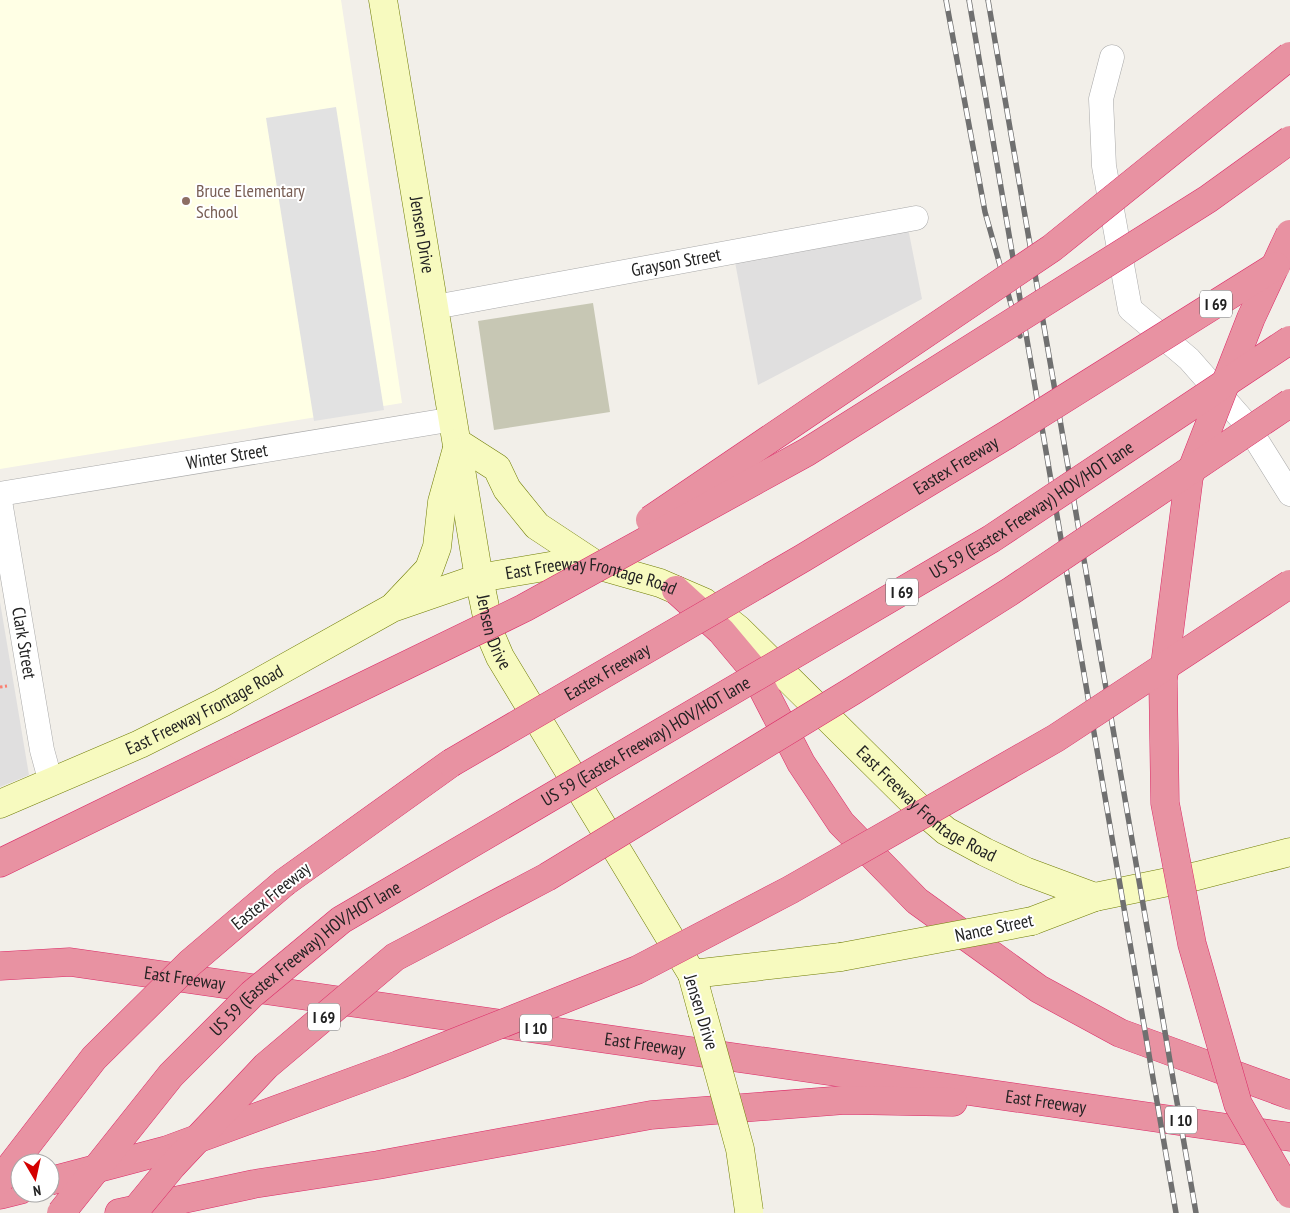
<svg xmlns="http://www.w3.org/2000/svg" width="1290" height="1213" font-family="'PT Sans Narrow',sans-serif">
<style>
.residential{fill:#e0dfdf}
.education{fill:#ffffe5}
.construction{fill:#c7c7b4}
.parking{fill:#e2e2e2}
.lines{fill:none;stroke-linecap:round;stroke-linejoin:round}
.street-casing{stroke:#a9a9a9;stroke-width:25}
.secondary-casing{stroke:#707d05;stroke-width:29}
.highway-casing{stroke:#dc2a67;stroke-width:29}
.path{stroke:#fa8072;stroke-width:3;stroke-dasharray:2.5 2.5;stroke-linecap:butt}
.street{stroke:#fff;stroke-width:24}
.secondary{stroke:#f7fabf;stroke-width:28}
.highway{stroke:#e892a2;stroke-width:28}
.rail-casing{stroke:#707070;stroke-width:5.5}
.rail{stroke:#fff;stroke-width:4;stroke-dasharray:11;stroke-linecap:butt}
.secondary-bridge-casing{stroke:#707d05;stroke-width:29;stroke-linecap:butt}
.highway-bridge-casing{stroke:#dc2a67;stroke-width:29;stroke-linecap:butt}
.secondary-bridge{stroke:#f7fabf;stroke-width:28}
.highway-bridge{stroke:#e892a2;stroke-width:28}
.education-dot{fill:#8d6e63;stroke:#fff;stroke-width:2}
.labels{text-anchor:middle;stroke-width:4;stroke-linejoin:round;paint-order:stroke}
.shield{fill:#fff;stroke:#646464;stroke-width:1}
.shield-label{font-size:16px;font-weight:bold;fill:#222}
.education-label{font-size:18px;fill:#785e54;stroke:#fff;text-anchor:start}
.street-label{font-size:18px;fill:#222;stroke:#fff}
</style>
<rect width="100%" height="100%" fill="#f2efe9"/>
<path class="residential" d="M 908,228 L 922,299 L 758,385 L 735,262 Z
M 0,602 L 29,775 L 0,787 Z"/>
<path class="education" d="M 0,0 L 341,0 L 402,403 L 0,469 Z"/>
<path class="construction" d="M 593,303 L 610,412 L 494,430 L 478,321 Z"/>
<path class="parking" d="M 336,107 L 384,410 L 314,421 L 266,118 Z"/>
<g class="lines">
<defs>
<g id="street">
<path d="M 1112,57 L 1101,99 L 1104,166 L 1130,309 L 1189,359 L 1247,425 L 1290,494"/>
<path id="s1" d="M 435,307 L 916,218"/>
<path id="s2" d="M 0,494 L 454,419"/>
<path id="s3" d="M 0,501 L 42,750 L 51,783"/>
</g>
<g id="secondary">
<path id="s4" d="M 383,0 L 479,578 L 491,636 L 500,657 L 692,974 L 702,1011"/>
<path d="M 458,443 L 497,468 L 507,489 L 537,526 L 596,565"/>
<path d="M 395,605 L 429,569 L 437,547 L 442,502 L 456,452"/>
<path id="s5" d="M 0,804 L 140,744 L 222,703 L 392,608 L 479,578 L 562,564 L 597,565 L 660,583 L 704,602 L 738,629 L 917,806 L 946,831 L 985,852 L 1025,871 L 1095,897"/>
<path d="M 1032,921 L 1095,897 L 1197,876 L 1290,852"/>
<path d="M 692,974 L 841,957"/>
</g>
<g id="highway">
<path d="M 676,590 L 721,631 L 752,668 L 801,763 L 841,823 L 917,901 L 1039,989 L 1120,1033 L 1290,1095"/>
<path d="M 0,863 L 240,746"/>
<path d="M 285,882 L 451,763"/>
<path id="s6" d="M 0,966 L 70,962 L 1290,1137"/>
<path d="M 0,1195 L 20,1190"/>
<path d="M 119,1213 L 254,1184 L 378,1165 L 651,1115 L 845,1100 L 953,1102"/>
</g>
</defs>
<use href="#street" class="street-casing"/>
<use href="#secondary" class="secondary-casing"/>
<use href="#highway" class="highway-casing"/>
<path class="path" d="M 0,687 L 7,686"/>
<use href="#street" class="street"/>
<use href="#secondary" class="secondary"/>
<use href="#highway" class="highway"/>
<defs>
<path id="rail" d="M 946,0 L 985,212 L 1020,336
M 969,0 L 1176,1213
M 988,0 L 1196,1213"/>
</defs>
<use href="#rail" class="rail-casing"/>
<use href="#rail" class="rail"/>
<defs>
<path id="secondary-bridge" d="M 841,957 L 1032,921
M 702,1011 L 740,1149 L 749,1211"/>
<g id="highway-bridge">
<path d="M 1290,234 L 1251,318 L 1189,477 L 1163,680 L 1165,803 L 1192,944 L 1238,1104 L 1290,1194"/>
<path d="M 650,520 L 1052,248 L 1290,56"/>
<path d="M 240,746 L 524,608 L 807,452 L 1208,199 L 1290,140"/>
<path id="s7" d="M 451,763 L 803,558 L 1008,434 L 1276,266"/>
<path d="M 0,1180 L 94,1058 L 190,963 L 285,882"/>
<path d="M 50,1181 L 167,1150 L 398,1065 L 637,970 L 790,890 L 1056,738 L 1290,584"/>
<path d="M 139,1206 L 172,1166 L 266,1066 L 395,957 L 547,877 L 854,690 L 1011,591 L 1290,403"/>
<path id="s8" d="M 61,1213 L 171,1075 L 252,994 L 341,920 L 991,539 L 1290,340"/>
</g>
</defs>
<use href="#secondary-bridge" class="secondary-bridge-casing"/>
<use href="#highway-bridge" class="highway-bridge-casing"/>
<use href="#secondary-bridge" class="secondary-bridge"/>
<use href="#highway-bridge" class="highway-bridge"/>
</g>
<circle class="education-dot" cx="186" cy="201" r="5"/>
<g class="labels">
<g class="shield">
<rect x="1200" y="290.5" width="32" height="27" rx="4"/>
<rect x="886" y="578.5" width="32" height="27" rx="4"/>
<rect x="308" y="1003.5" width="32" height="27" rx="4"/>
<rect x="520" y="1014.5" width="32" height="27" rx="4"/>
<rect x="1165" y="1106.5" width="32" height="27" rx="4"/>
</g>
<g class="shield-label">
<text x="1216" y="310">I 69</text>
<text x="902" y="598">I 69</text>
<text x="324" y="1023">I 69</text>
<text x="536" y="1034">I 10</text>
<text x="1181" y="1126">I 10</text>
</g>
<g class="education-label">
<text x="196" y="197">Bruce Elementary<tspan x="196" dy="21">School</tspan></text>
</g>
<g class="street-label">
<text dy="6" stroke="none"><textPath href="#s4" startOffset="238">Jensen Drive</textPath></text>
<text dy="6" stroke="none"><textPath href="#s1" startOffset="245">Grayson Street</textPath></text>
<text dy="6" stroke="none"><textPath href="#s2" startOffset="230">Winter Street</textPath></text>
<text dy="6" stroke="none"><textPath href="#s7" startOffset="586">Eastex Freeway</textPath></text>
<text dy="6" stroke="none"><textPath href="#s8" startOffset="1210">US 59 (Eastex Freeway) HOV/HOT lane</textPath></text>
<text dy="6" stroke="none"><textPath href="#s5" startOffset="645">East Freeway Frontage Road</textPath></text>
<text dy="6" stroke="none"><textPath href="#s4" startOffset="642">Jensen Drive</textPath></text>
<text dy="6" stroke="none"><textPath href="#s3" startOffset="144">Clark Street</textPath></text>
<text dy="6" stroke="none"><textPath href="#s7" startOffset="181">Eastex Freeway</textPath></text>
<text dy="6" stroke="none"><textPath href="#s5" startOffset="225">East Freeway Frontage Road</textPath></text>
<text dy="6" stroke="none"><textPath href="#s8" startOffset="760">US 59 (Eastex Freeway) HOV/HOT lane</textPath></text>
<text dy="6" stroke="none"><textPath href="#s5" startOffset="1065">East Freeway Frontage Road</textPath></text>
<text transform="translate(271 896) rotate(-39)" y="6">Eastex Freeway</text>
<text transform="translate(994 928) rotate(-12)" y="6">Nance Street</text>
<text dy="6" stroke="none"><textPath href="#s8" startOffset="355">US 59 (Eastex Freeway) HOV/HOT lane</textPath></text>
<text dy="6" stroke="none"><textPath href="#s6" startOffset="186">East Freeway</textPath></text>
<text transform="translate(701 1012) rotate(73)" y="6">Jensen Drive</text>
<text dy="6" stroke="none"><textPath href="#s6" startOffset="651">East Freeway</textPath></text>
<text dy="6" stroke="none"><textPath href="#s6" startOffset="1056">East Freeway</textPath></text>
</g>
</g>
<g transform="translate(35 1178) rotate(171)"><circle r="24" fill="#ffffff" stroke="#a7a7a7"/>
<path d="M0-4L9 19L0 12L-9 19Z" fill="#d40000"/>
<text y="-8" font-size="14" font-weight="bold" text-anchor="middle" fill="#222222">N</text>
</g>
</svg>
